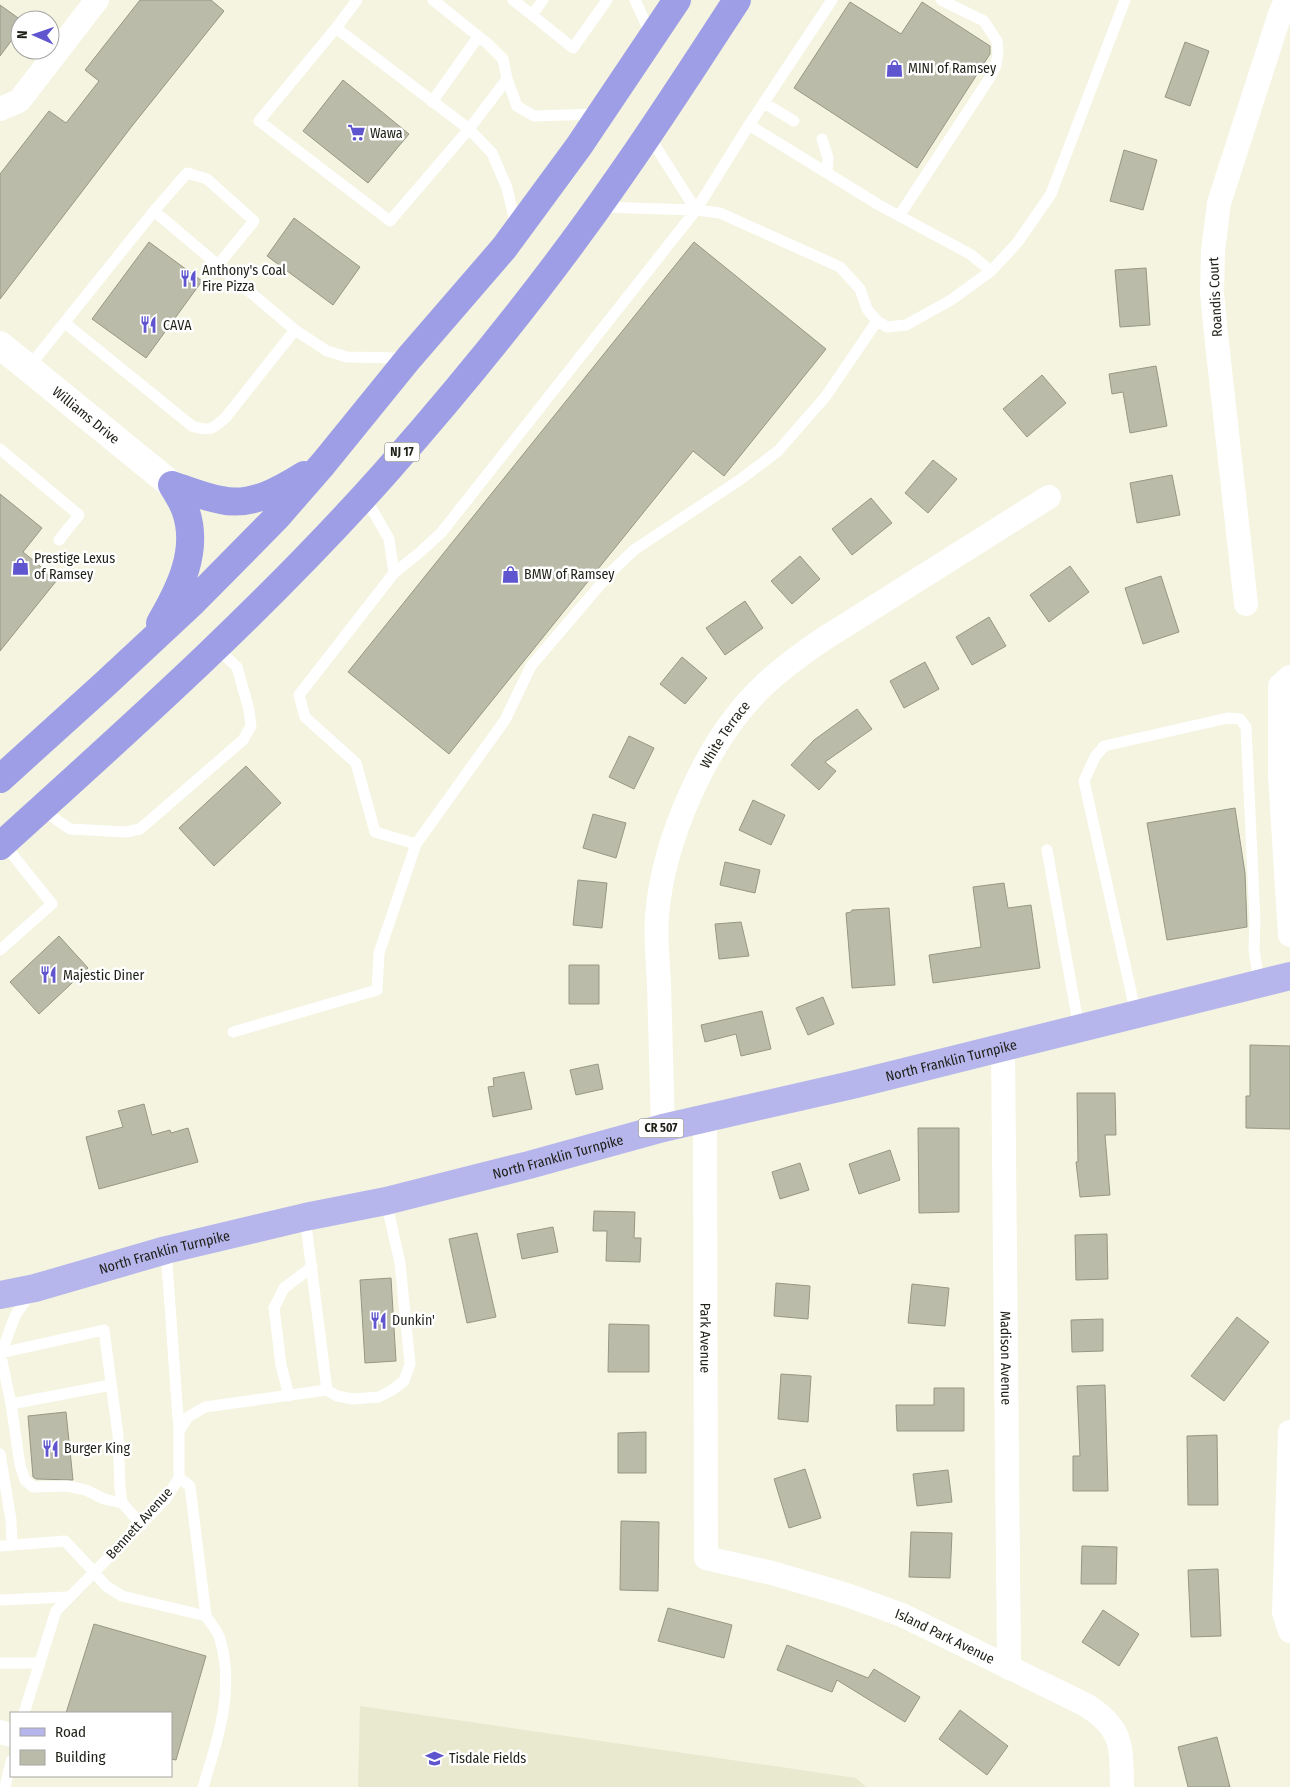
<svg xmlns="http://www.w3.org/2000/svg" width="1290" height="1787" font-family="'Fira Sans Condensed',sans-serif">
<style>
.built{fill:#e8e9ce}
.building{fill:#bbbba9;stroke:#979785}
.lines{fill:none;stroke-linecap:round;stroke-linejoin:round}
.service{stroke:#fff;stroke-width:11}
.minor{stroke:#fff;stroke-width:24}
.tertiary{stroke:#fff;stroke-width:28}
.primary{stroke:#b6b6ec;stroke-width:28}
.trunk{stroke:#9e9ee6;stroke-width:28}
.labels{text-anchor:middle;stroke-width:5;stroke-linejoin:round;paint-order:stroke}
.shield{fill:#fff;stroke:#62625d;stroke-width:1}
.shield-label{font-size:12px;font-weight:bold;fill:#1f1f18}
.poi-label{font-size:14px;fill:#1f1f18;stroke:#fff;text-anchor:start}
.street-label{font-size:14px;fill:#1f1f18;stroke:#fff}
</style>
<rect width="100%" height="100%" fill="#f4f4e0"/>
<path class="built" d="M 360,1706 L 856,1778 L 866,1787 L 358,1787 Z"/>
<path class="building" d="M 140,0 L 211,0 L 224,11 L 132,126 L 0,299 L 0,174 L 49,111 L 66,123 L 74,113 L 99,81 L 85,70 Z
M 850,2 L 901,34 L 922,2 L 990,46 L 990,54 L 917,168 L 794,88 Z
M 0,5 L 21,20 L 20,29 L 0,56 Z
M 1185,42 L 1209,51 L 1190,106 L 1165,97 Z
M 343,80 L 409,134 L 368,183 L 303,131 Z
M 1124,150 L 1157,160 L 1143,210 L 1110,201 Z
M 294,218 L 360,267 L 333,305 L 267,256 Z
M 149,242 L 202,281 L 146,358 L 92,319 Z
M 694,242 L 826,349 L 724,476 L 693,451 L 449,754 L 348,672 Z
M 1146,268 L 1150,325 L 1120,327 L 1115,270 Z
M 1156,366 L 1167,426 L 1130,433 L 1123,392 L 1112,394 L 1109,374 Z
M 1042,375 L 1066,403 L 1027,437 L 1003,409 Z
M 933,460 L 957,479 L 928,513 L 905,493 Z
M 1172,475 L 1180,515 L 1137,523 L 1130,483 Z
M 0,494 L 42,528 L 23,552 L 57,580 L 0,651 Z
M 871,498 L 892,523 L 852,555 L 832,529 Z
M 800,556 L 820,579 L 792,604 L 771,581 Z
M 1070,566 L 1089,592 L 1049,622 L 1030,595 Z
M 1161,576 L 1179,632 L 1143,644 L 1125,588 Z
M 745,601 L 763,628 L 725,655 L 706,628 Z
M 989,617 L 1006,646 L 972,665 L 956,637 Z
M 682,657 L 707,678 L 685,704 L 660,684 Z
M 925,662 L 939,689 L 904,708 L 890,681 Z
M 857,709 L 872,729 L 825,762 L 836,771 L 819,790 L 791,765 L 814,740 Z
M 629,736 L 654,748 L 634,789 L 609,777 Z
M 246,766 L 281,803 L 214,866 L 179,828 Z
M 753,800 L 785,815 L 771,845 L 739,830 Z
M 1235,808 L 1245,873 L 1247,927 L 1167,940 L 1147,823 Z
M 593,814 L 626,823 L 616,858 L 583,848 Z
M 725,862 L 760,870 L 755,893 L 720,885 Z
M 578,880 L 607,883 L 602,928 L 573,925 Z
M 1004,883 L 1008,908 L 1031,905 L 1040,968 L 933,983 L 929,955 L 981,947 L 973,887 Z
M 889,908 L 895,985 L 852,988 L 846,913 L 851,912 L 852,910 Z
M 741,922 L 749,956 L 719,959 L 715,924 Z
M 59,936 L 88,968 L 39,1014 L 10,982 Z
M 569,965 L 599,965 L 599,1004 L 569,1004 Z
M 823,997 L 834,1024 L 808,1035 L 796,1008 Z
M 762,1011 L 771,1049 L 741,1056 L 736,1034 L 705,1042 L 701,1025 Z
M 1250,1045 L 1290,1046 L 1290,1129 L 1246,1128 L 1246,1096 L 1250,1096 Z
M 598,1064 L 603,1089 L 576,1095 L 570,1070 Z
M 524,1072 L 532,1109 L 493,1117 L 488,1087 L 494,1086 L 493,1078 Z
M 1077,1093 L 1115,1093 L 1116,1135 L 1105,1135 L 1110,1195 L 1080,1197 L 1076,1162 L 1078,1162 Z
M 144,1104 L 152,1135 L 170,1130 L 171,1133 L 188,1128 L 198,1162 L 99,1189 L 86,1137 L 123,1127 L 118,1111 Z
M 918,1128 L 959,1128 L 959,1212 L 919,1213 Z
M 890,1150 L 900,1180 L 859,1194 L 849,1164 Z
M 800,1163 L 809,1190 L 780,1199 L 772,1172 Z
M 594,1211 L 635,1212 L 634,1238 L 641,1238 L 640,1262 L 606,1261 L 607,1231 L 593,1231 Z
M 553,1227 L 558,1252 L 522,1259 L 517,1234 Z
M 477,1233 L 496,1317 L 467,1323 L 449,1239 Z
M 1107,1234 L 1108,1279 L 1076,1280 L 1075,1235 Z
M 391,1278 L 396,1361 L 365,1363 L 360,1280 Z
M 776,1283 L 810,1286 L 808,1319 L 774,1316 Z
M 912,1284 L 949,1288 L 945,1326 L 908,1323 Z
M 1237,1317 L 1269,1342 L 1224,1401 L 1191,1376 Z
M 1103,1319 L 1103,1351 L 1072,1352 L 1071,1320 Z
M 609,1324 L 649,1325 L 649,1372 L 608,1372 Z
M 781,1374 L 811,1376 L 808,1422 L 778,1419 Z
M 1105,1385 L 1108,1491 L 1073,1491 L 1073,1456 L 1080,1456 L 1077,1386 Z
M 934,1388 L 964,1388 L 964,1431 L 897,1431 L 896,1405 L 934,1405 Z
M 66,1412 L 73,1480 L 36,1479 L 33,1477 L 28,1416 Z
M 646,1432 L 646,1473 L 618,1473 L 618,1433 Z
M 1217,1435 L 1218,1505 L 1188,1505 L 1187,1436 Z
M 805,1469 L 821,1518 L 789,1528 L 774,1479 Z
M 948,1470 L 952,1502 L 917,1506 L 913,1474 Z
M 621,1521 L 659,1522 L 658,1591 L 620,1590 Z
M 911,1532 L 952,1533 L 950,1578 L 909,1577 Z
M 1082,1546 L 1117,1547 L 1116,1584 L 1081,1584 Z
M 1218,1569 L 1221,1636 L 1191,1637 L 1188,1570 Z
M 668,1608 L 732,1625 L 724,1658 L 658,1641 Z
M 1103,1610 L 1139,1634 L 1119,1666 L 1082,1642 Z
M 94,1624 L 206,1656 L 176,1760 L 171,1759 L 171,1713 L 66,1713 Z
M 787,1645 L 868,1678 L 874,1669 L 920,1697 L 905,1722 L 837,1680 L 832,1692 L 777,1670 Z
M 960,1710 L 1008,1746 L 987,1775 L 939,1739 Z
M 1217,1737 L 1230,1787 L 1188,1787 L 1178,1747 Z"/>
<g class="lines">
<path class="service" d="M 357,0 L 336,28 L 469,129 L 492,153 L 507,188 L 516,227
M 433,0 L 488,44 L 503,59 L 507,79 L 517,106 L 534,116 L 597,114
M 513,0 L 532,15 L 543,0
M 635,0 L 651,35
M 532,15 L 573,48 L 607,0
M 336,28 L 259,121 L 390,221 L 469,129 L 507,79
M 432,102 L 478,37
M 764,103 L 794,121
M 749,125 L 879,205 L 970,254 L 991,271 L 1017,243 L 1051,194 L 1125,0
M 822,139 L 828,158 L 827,173
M 599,207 L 696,210 L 649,136
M 696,210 L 720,213 L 840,267 L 860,289 L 867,309 L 877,321 L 887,327 L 906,325 L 951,300 L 991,271
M 154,211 L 187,173 L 207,179 L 254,221 L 218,265
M 899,216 L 989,79 L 996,66 L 998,51 L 997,41 L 984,21 L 941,0
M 65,323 L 192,426 C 210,432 213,429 226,417 L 295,330
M 28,368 L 154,211 L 295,330 L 327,351 L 347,357 L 405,358
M 0,449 L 79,515 L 59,540
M 365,497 L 389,539 L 394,573
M 41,809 L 70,829 L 126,832 L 140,829 L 243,740 L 251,726 L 249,710 L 237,667 L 216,647
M 416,844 L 505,720 L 531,666 L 612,571 L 634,550 L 741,479 L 778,451 L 826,396 L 877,321
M 1047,850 L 1079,1028
M 0,950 L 52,904 L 3,843
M 1136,1014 L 1084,781 L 1095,757 L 1104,746 L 1228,718 L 1240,719 L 1246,727 L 1255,920 L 1254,950 L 1259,983
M 233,1032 L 377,990 L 379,953 L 416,844 L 375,832 L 356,763 L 305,717 L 299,695 L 394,573 L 419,553 L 441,533 L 696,210 L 749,125 L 832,0
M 0,1352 L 11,1404
M 1,1353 L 104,1330 L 118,1435 L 120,1488 L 122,1503 L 142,1525
M 1,1353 L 16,1314 L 31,1293
M 111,1385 L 11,1404 L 20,1465 L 25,1480 L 33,1487 L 67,1486 L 86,1490 L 104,1499 L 122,1503
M 327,1390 L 337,1396 L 353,1399 L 379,1397 L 392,1390 L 404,1381 L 410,1364 L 400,1263 L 386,1201
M 289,1396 L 281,1365 L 274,1308 L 284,1288 L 312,1267
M 179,1431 L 188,1417 L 205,1407 L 327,1390 L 305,1217
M 0,1454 L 11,1520 L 12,1544
M 179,1478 L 190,1486 L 206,1616
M 0,1546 L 65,1541 L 94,1572 L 106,1586 L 122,1596 L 206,1616 C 210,1623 218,1631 220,1639 C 235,1689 218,1740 203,1787
M 0,1600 L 67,1597
M 0,1663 L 40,1663
M 24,1713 L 56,1611 L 165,1500 L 179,1478 L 179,1431 L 166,1250
M 5,1787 L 11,1761"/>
<g class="minor">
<path d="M 0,109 L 19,101 L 97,0"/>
<path d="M 1246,604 L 1216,334 L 1212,292 L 1213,251 L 1219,203 L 1280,14 L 1286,0"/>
<path d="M 1290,677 L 1280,686 L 1280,775 L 1290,935"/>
<path id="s1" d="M 1003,1049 L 1009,1668"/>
<path id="s2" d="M 705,1119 L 706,1558 L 772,1573 L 847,1595 L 902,1615 L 1086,1705 C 1124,1729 1121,1746 1122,1787"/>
<path id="s3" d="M 663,1128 C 662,1080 660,1032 659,984 C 658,962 655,938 657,916 C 663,840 706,742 760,689 C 779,670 800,655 822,640 L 1049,497"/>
<path d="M 1290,1432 L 1284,1613 L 1290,1631"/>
<path d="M 0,1732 L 11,1735"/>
</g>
<path class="tertiary" id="s4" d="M 0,345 L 172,485"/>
<path class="primary" id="s5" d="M 0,1295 L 35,1288 L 166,1250 L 305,1217 L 386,1201 L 529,1165 L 663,1128 L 856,1084 L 1290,976"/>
<path class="trunk" d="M 172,485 C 188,490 204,497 221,500 C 251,507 280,490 304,475
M 160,623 C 180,589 200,549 185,509 C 182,501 177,493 172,485
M 0,779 L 105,684 L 193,602 L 276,518 L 323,464 L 409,358 L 504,248 L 579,146 L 677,0
M 0,846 C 133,726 267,606 386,472 C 467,380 548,280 618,179 C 659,121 698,60 737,0"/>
</g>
<defs>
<symbol id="shop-bare" viewBox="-9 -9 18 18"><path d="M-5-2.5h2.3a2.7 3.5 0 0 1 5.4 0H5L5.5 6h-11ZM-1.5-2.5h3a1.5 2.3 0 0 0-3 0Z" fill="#5f55ce" stroke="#fff" stroke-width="2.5" paint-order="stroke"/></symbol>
<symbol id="supermarket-bare" viewBox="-9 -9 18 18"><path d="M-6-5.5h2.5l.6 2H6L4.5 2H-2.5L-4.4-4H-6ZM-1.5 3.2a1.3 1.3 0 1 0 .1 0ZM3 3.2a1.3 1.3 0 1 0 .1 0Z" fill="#5f55ce" stroke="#fff" stroke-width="2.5" paint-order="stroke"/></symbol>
<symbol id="restaurant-bare" viewBox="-9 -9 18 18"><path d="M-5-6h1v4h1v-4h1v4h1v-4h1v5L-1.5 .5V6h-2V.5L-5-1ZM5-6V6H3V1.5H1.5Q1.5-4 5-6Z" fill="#5f55ce" stroke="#fff" stroke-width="2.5" paint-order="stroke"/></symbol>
<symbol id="school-bare" viewBox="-9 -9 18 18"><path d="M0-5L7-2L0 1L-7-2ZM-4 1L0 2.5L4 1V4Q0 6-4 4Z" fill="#5f55ce" stroke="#fff" stroke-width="2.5" paint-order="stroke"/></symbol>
</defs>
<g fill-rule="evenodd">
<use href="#shop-bare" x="882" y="56" width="25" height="25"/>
<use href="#supermarket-bare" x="344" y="120" width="25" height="25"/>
<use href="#restaurant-bare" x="176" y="266" width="25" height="25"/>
<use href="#restaurant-bare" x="136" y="312" width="25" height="25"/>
<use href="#shop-bare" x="8" y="554" width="25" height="25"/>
<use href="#shop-bare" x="498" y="562" width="25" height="25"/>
<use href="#restaurant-bare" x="36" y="962" width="25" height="25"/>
<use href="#restaurant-bare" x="366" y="1308" width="25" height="25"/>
<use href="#restaurant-bare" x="38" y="1436" width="25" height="25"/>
<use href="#school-bare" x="422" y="1746" width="25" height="25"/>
</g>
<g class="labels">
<g class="shield">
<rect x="384.5" y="442.5" width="35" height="19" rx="4"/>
<rect x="638.5" y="1118.5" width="45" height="19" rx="4"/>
</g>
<g class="shield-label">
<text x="402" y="456">NJ 17</text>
<text x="661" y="1132">CR 507</text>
</g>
<g class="poi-label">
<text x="908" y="73">MINI of Ramsey</text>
<text x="370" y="138">Wawa</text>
<text x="202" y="275">Anthony's Coal<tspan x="202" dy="16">Fire Pizza</tspan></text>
<text x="163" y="330">CAVA</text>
<text x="34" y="563">Prestige Lexus<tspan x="34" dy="16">of Ramsey</tspan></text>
<text x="524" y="579">BMW of Ramsey</text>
<text x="63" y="980">Majestic Diner</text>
<text x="392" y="1325">Dunkin'</text>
<text x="64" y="1453">Burger King</text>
<text x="449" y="1763">Tisdale Fields</text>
</g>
<g class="street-label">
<text transform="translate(1215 297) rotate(-93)" y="5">Roandis Court</text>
<text dy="5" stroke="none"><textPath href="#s4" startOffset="111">Williams Drive</textPath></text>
<text dy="5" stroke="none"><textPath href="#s3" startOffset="408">White Terrace</textPath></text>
<text dy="5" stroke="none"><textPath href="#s5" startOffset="980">North Franklin Turnpike</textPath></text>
<text dy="5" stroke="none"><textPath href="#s5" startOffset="575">North Franklin Turnpike</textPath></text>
<text dy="5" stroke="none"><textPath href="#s5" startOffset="170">North Franklin Turnpike</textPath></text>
<text dy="5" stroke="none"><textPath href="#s2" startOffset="219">Park Avenue</textPath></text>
<text dy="5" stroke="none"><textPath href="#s1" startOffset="309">Madison Avenue</textPath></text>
<text transform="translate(139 1523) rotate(-48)" y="5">Bennett Avenue</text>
<text dy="5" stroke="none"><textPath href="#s2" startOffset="691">Island Park Avenue</textPath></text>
</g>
</g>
<rect x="10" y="1712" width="162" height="65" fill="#ffffff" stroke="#a5a5a3"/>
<rect x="20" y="1728" width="25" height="8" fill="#b6b6ec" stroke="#a5a5a3"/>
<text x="55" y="1737" font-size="15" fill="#1f1f18">Road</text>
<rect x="20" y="1750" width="25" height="15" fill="#bbbba9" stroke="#a5a5a3"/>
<text x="55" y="1762" font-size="15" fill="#1f1f18">Building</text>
<g transform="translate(35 35) rotate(272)"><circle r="24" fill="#ffffff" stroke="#a5a5a3"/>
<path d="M0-4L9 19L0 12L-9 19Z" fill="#5f55ce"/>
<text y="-8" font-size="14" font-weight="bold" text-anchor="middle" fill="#1f1f18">N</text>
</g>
</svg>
